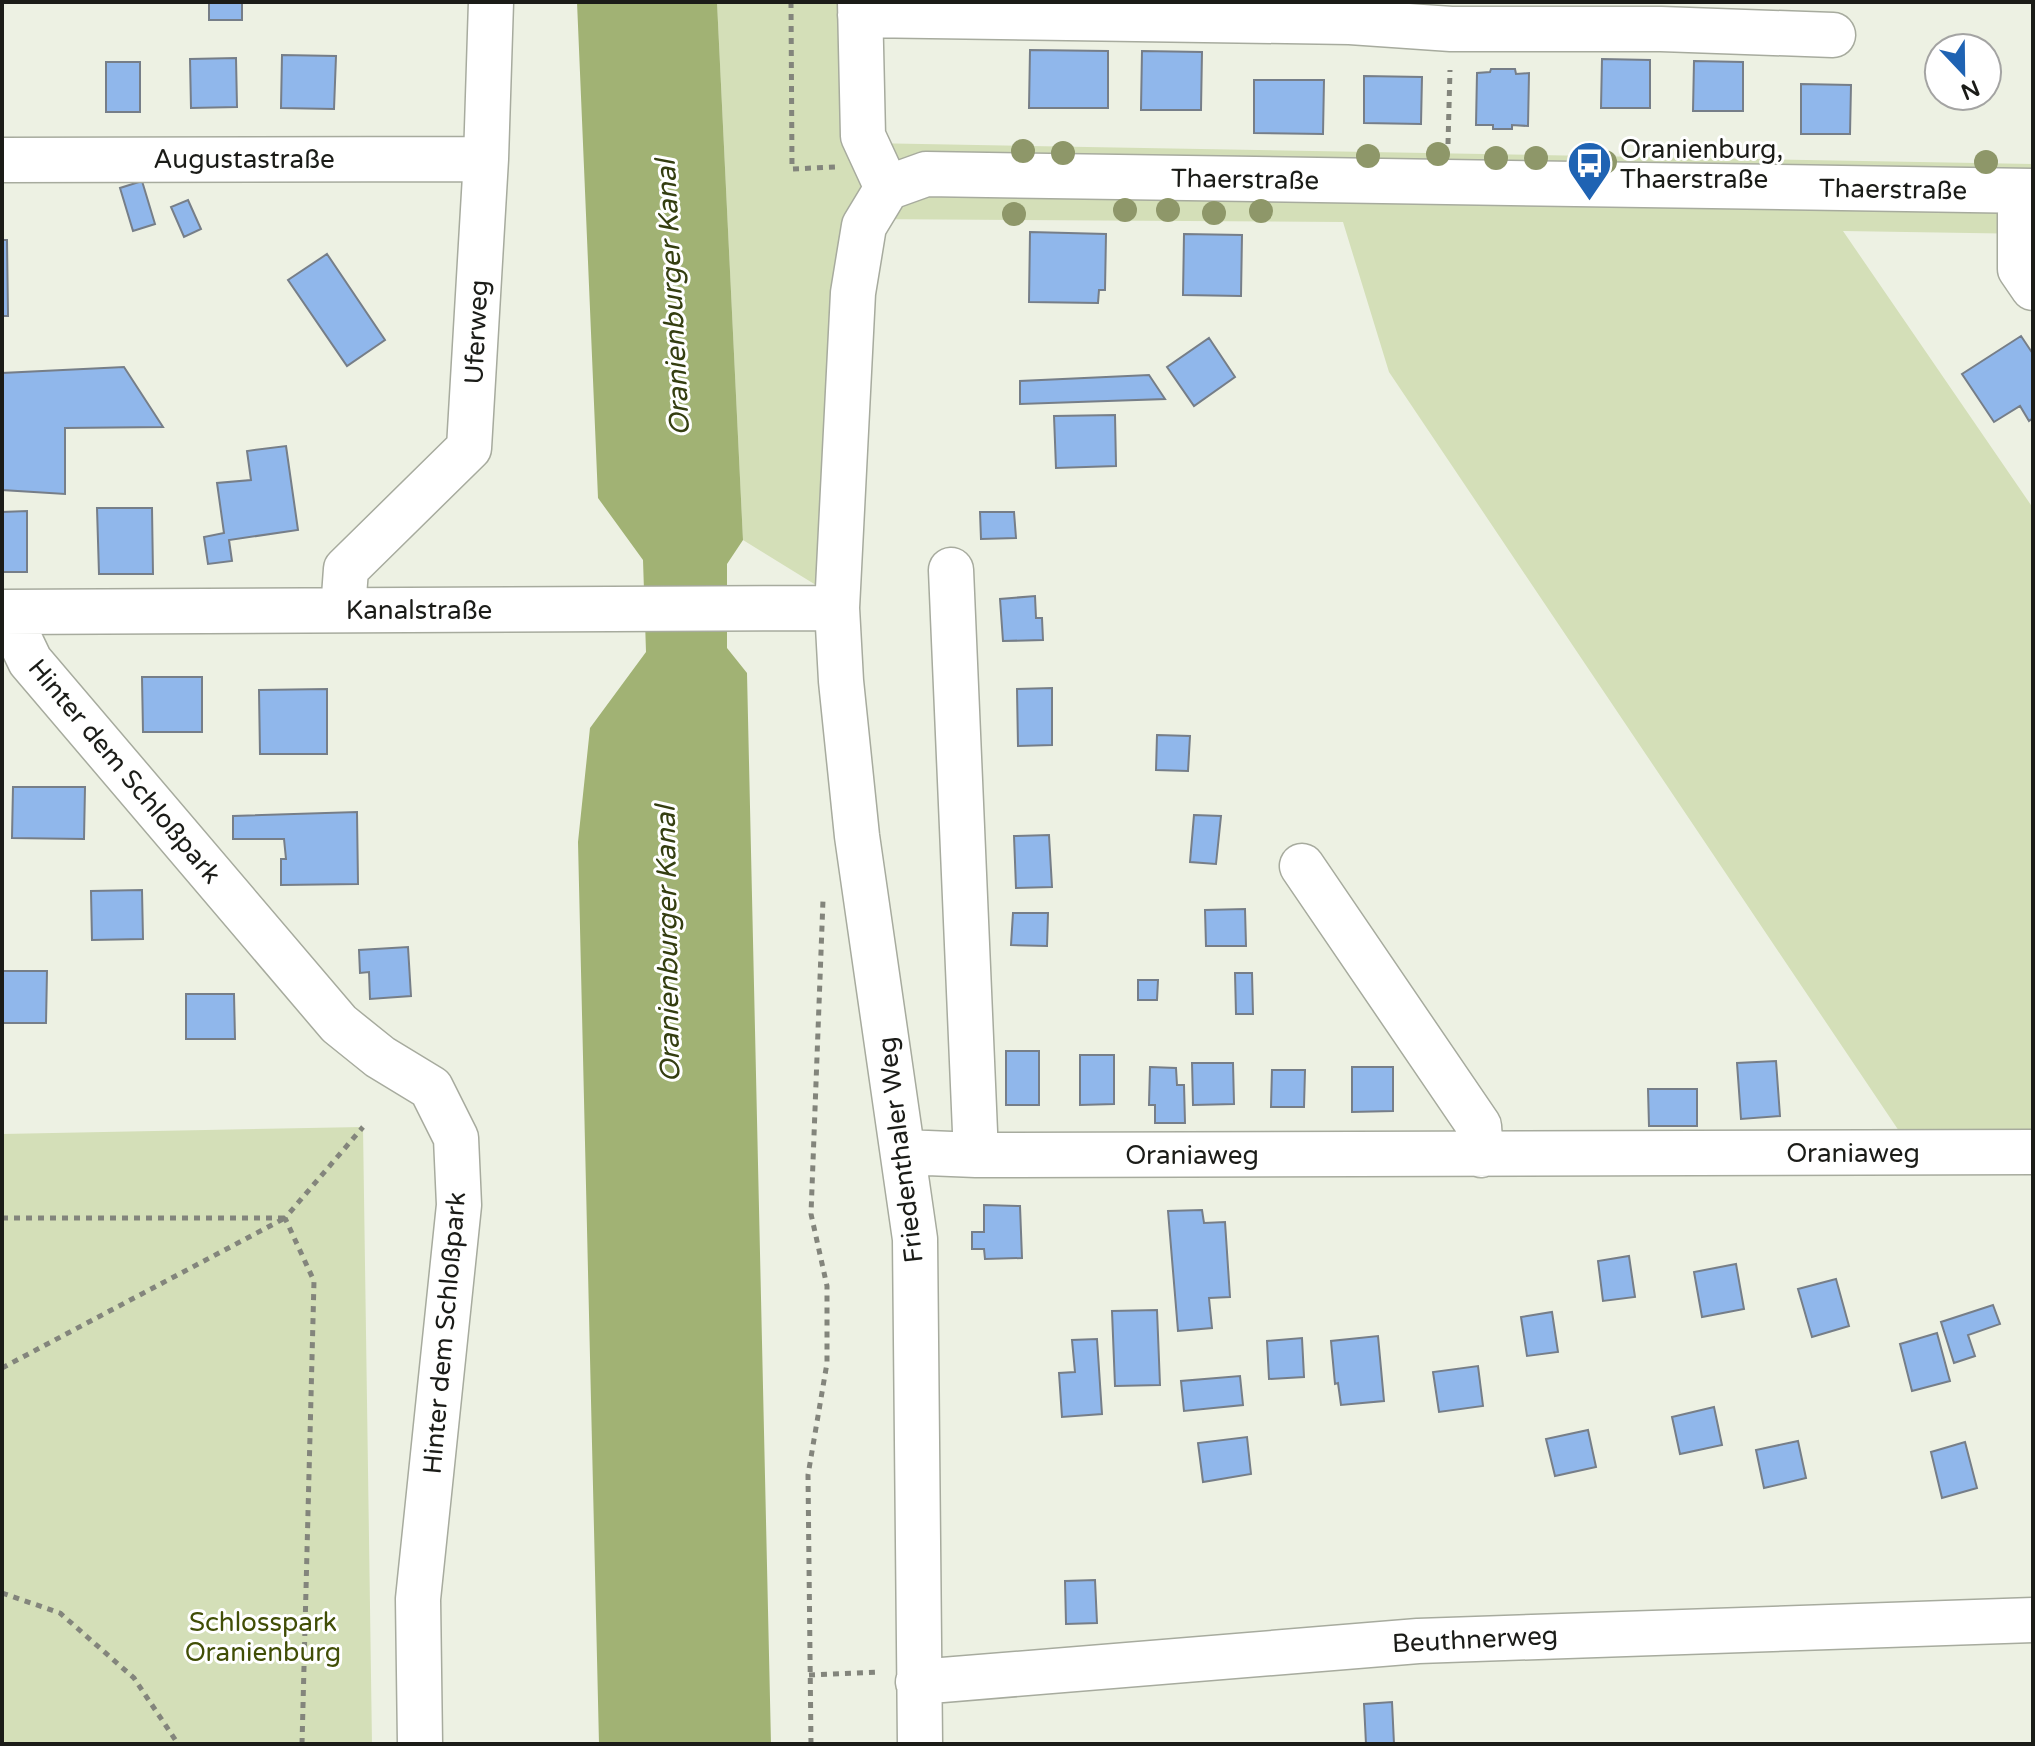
<svg xmlns="http://www.w3.org/2000/svg" width="2035" height="1746" font-family="'Varela Round',sans-serif">
<style>
.green{fill:#d4dfb8}
.water{fill:#a1b274}
.building{fill:#90b7eb;stroke:#767e88;stroke-width:2}
.lines{fill:none;stroke-linecap:round;stroke-linejoin:round}
.minor-casing{stroke:#a7ab9e;stroke-width:47}
.path{stroke:#83857c;stroke-width:5;stroke-dasharray:6 6;stroke-linecap:butt}
.minor{stroke:#fff;stroke-width:44}
.tree{fill:#8e9769}
.labels{text-anchor:middle;stroke-width:6;stroke-linejoin:round;paint-order:stroke}
.poi-label{font-size:26px;fill:#1b1c18;stroke:#fff;text-anchor:start}
.street-label{font-size:26px;fill:#1b1c18;stroke:#fff}
.park-label{font-size:26px;fill:#414e06;stroke:#fff}
.water-label{font-size:28px;font-style:italic;fill:#343e10;stroke:#fff}
</style>
<rect width="100%" height="100%" fill="#edf1e3"/>
<path class="green" d="M 717,2 L 873,2 L 867,143 L 2033,164 L 2033,234 L 1843,231 L 2033,508 L 2033,1131 L 1899,1131 L 1389,372 L 1343,222 L 862,219 L 858,611 L 743,540 Z
M 363,1127 L 372,1744 L 2,1744 L 2,1134 Z"/>
<path class="water" d="M 577,2 L 717,2 L 743,540 L 727,564 L 727,648 L 747,673 L 771,1744 L 599,1744 L 578,842 L 590,728 L 646,652 L 643,560 L 598,498 Z"/>
<path class="building" d="M 209,2 L 242,2 L 242,20 L 209,20 Z
M 1030,50 L 1108,51 L 1108,108 L 1029,108 Z
M 1142,51 L 1202,52 L 1201,110 L 1141,110 Z
M 282,55 L 336,56 L 334,109 L 281,108 Z
M 236,58 L 237,107 L 191,108 L 190,59 Z
M 1602,59 L 1650,60 L 1650,108 L 1601,108 Z
M 1694,61 L 1743,62 L 1743,111 L 1693,111 Z
M 106,62 L 140,62 L 140,112 L 106,112 Z
M 1491,69 L 1515,69 L 1516,74 L 1529,73 L 1528,126 L 1512,125 L 1512,129 L 1493,129 L 1493,125 L 1476,125 L 1477,73 L 1490,72 Z
M 1364,76 L 1422,77 L 1421,124 L 1364,123 Z
M 1254,80 L 1324,80 L 1323,134 L 1254,133 Z
M 1801,84 L 1851,85 L 1850,134 L 1801,134 Z
M 142,181 L 155,224 L 133,231 L 120,188 Z
M 188,200 L 201,229 L 184,237 L 171,207 Z
M 1030,232 L 1106,234 L 1105,290 L 1099,290 L 1098,303 L 1029,302 Z
M 1184,234 L 1242,235 L 1241,296 L 1183,295 Z
M 2,240 L 7,240 L 8,316 L 2,316 Z
M 327,254 L 385,340 L 347,366 L 288,280 Z
M 2021,336 L 2033,354 L 2033,418 L 2029,421 L 2020,406 L 1994,422 L 1962,374 Z
M 1209,338 L 1235,377 L 1194,406 L 1167,367 Z
M 124,367 L 163,427 L 65,428 L 65,494 L 2,490 L 2,373 Z
M 1149,375 L 1165,399 L 1020,404 L 1020,381 Z
M 1115,415 L 1116,466 L 1056,468 L 1054,416 Z
M 286,446 L 298,530 L 229,540 L 232,561 L 208,564 L 204,537 L 224,533 L 217,483 L 251,480 L 247,451 Z
M 97,508 L 152,508 L 153,574 L 99,574 Z
M 27,511 L 27,572 L 2,572 L 2,512 Z
M 980,512 L 1014,512 L 1016,538 L 981,539 Z
M 1035,596 L 1036,618 L 1042,618 L 1043,640 L 1003,641 L 1000,599 Z
M 142,677 L 202,677 L 202,732 L 143,732 Z
M 1052,688 L 1052,745 L 1018,746 L 1017,689 Z
M 327,689 L 327,754 L 260,754 L 259,690 Z
M 1157,735 L 1190,736 L 1188,771 L 1156,770 Z
M 13,787 L 85,787 L 84,839 L 12,838 Z
M 357,812 L 358,884 L 281,885 L 281,859 L 286,859 L 284,839 L 233,839 L 233,816 Z
M 1194,815 L 1221,816 L 1216,864 L 1190,862 Z
M 1049,835 L 1052,887 L 1016,888 L 1014,836 Z
M 142,890 L 143,939 L 92,940 L 91,891 Z
M 1245,909 L 1246,946 L 1206,946 L 1205,910 Z
M 1013,913 L 1048,913 L 1047,946 L 1011,945 Z
M 408,947 L 411,996 L 370,999 L 369,972 L 360,973 L 359,950 Z
M 2,971 L 47,971 L 46,1023 L 2,1023 Z
M 1235,973 L 1252,973 L 1253,1014 L 1236,1014 Z
M 1138,980 L 1158,980 L 1157,1000 L 1138,1000 Z
M 186,994 L 234,994 L 235,1039 L 186,1039 Z
M 1006,1051 L 1039,1051 L 1039,1105 L 1006,1105 Z
M 1080,1055 L 1114,1055 L 1114,1104 L 1080,1105 Z
M 1776,1061 L 1780,1116 L 1741,1119 L 1737,1063 Z
M 1192,1063 L 1233,1063 L 1234,1104 L 1193,1105 Z
M 1150,1067 L 1176,1068 L 1177,1085 L 1184,1085 L 1185,1123 L 1155,1123 L 1155,1105 L 1149,1105 Z
M 1352,1067 L 1393,1067 L 1393,1111 L 1352,1112 Z
M 1272,1070 L 1305,1070 L 1304,1107 L 1271,1107 Z
M 1648,1089 L 1697,1089 L 1697,1126 L 1649,1126 Z
M 984,1205 L 1020,1206 L 1022,1258 L 985,1259 L 984,1249 L 972,1249 L 972,1232 L 984,1232 Z
M 1202,1210 L 1204,1223 L 1225,1222 L 1230,1297 L 1209,1298 L 1212,1328 L 1178,1331 L 1168,1211 Z
M 1629,1256 L 1635,1297 L 1603,1301 L 1598,1261 Z
M 1736,1264 L 1744,1309 L 1702,1317 L 1694,1272 Z
M 1836,1279 L 1849,1326 L 1812,1337 L 1798,1289 Z
M 1993,1305 L 2000,1324 L 1968,1335 L 1975,1356 L 1954,1363 L 1941,1322 Z
M 1157,1310 L 1160,1385 L 1115,1386 L 1112,1311 Z
M 1552,1312 L 1558,1352 L 1527,1356 L 1521,1317 Z
M 1937,1333 L 1950,1381 L 1912,1391 L 1900,1344 Z
M 1378,1336 L 1384,1401 L 1341,1405 L 1338,1383 L 1335,1384 L 1331,1341 Z
M 1302,1338 L 1304,1377 L 1269,1379 L 1267,1341 Z
M 1097,1339 L 1102,1414 L 1062,1417 L 1059,1373 L 1075,1372 L 1072,1340 Z
M 1478,1366 L 1483,1406 L 1439,1412 L 1433,1372 Z
M 1240,1376 L 1243,1405 L 1184,1411 L 1181,1381 Z
M 1714,1407 L 1722,1445 L 1680,1454 L 1672,1417 Z
M 1588,1430 L 1596,1467 L 1555,1476 L 1546,1439 Z
M 1247,1437 L 1251,1474 L 1203,1482 L 1198,1443 Z
M 1798,1441 L 1806,1478 L 1764,1488 L 1756,1450 Z
M 1965,1442 L 1977,1488 L 1942,1498 L 1931,1452 Z
M 1095,1580 L 1097,1623 L 1066,1624 L 1065,1581 Z
M 1392,1702 L 1394,1744 L 1366,1744 L 1364,1704 Z"/>
<g class="lines">
<defs>
<path id="minor" d="M 860,2 L 863,136 L 887,188
M 860,15 L 1350,22 L 1451,29 L 1661,29 L 1833,35
M 2,160 L 486,159
M 2020,191 L 2020,269 L 2033,288
M 951,570 L 976,1155
M 343,610 L 346,569 L 469,448 L 486,159 L 491,2
M 2,612 L 837,608
M 18,612 L 19,638 L 30,661 L 339,1024 L 380,1057 L 431,1088 L 456,1138 L 459,1205 L 418,1599 L 420,1744
M 1302,866 L 1479,1126 L 1481,1155
M 903,1152 L 976,1155 L 2033,1152
M 918,1682 L 1418,1641 L 2033,1620
M 920,1744 L 915,1239 L 857,836 L 841,681 L 837,608 L 853,293 L 864,226 L 887,188 L 926,174 L 2033,191"/>
</defs>
<use href="#minor" class="minor-casing"/>
<path class="path" d="M 791,2 L 792,169 L 835,167
M 1448,144 L 1450,70
M 2,1218 L 284,1218
M 2,1368 L 285,1218
M 2,1593 L 60,1613 L 134,1678 L 178,1744
M 809,1675 L 880,1672
M 302,1744 L 314,1281 L 285,1218 L 363,1127
M 811,1744 L 808,1475 L 827,1363 L 827,1286 L 811,1214 L 823,900"/>
<use href="#minor" class="minor"/>
</g>
<g class="tree">
<circle cx="1023" cy="151" r="12"/>
<circle cx="1063" cy="153" r="12"/>
<circle cx="1438" cy="154" r="12"/>
<circle cx="1368" cy="156" r="12"/>
<circle cx="1496" cy="158" r="12"/>
<circle cx="1536" cy="158" r="12"/>
<circle cx="1605" cy="162" r="12"/>
<circle cx="1986" cy="162" r="12"/>
<circle cx="1125" cy="210" r="12"/>
<circle cx="1168" cy="210" r="12"/>
<circle cx="1261" cy="211" r="12"/>
<circle cx="1214" cy="213" r="12"/>
<circle cx="1014" cy="214" r="12"/>
</g>
<defs>
<symbol id="bus-pin" viewBox="-11 -11 22 30"><path d="M0 17L-7.5 6A9.5 9.5 0 1 1 7.5 6Z" fill="#1f63b3" stroke="#fff"/><path d="M-5-6H5V4H4V6H2V4H-2V6H-4V4H-5ZM-3.5-4V0h7V-4ZM-3.5 1.2v1.5H-2V1.2ZM2 1.2v1.5H3.5V1.2Z" fill="#fff"/></symbol>
</defs>
<g fill-rule="evenodd">
<use href="#bus-pin" x="1564" y="138" width="51" height="69"/>
</g>
<g class="labels">
<g class="poi-label">
<text x="1620" y="158">Oranienburg,<tspan x="1620" dy="30">Thaerstraße</tspan></text>
</g>
<g class="street-label">
<text x="244" y="168">Augustastraße</text>
<text transform="translate(1245 179) rotate(1)" y="9">Thaerstraße</text>
<text transform="translate(1893 189) rotate(1)" y="9">Thaerstraße</text>
<text transform="translate(476 332) rotate(-87)" y="9">Uferweg</text>
<text x="419" y="619">Kanalstraße</text>
<text transform="translate(125 771) rotate(50)" y="9">Hinter dem Schloßpark</text>
<text transform="translate(900 1150) rotate(-97)" y="9">Friedenthaler Weg</text>
<text x="1853" y="1162">Oraniaweg</text>
<text x="1192" y="1164">Oraniaweg</text>
<text transform="translate(444 1333) rotate(-85)" y="9">Hinter dem Schloßpark</text>
<text transform="translate(1475 1639) rotate(-3)" y="9">Beuthnerweg</text>
</g>
<g class="park-label">
<text x="263" y="1631">Schlosspark<tspan x="263" dy="30">Oranienburg</tspan></text>
</g>
<g class="water-label">
<text transform="translate(672 298) rotate(-93)" y="10">Oranienburger Kanal</text>
<text transform="translate(667 944) rotate(-91)" y="10">Oranienburger Kanal</text>
</g>
</g>
<rect width="2035" height="1746" fill="none" stroke="#1b1c18" stroke-width="8"/>
<g transform="translate(1963 72) rotate(158)"><circle r="38" fill="#ffffff" stroke="#a4a4a3" stroke-width="2"/>
<path d="M0-6L14 30L0 20L-14 30Z" fill="#1f63b3"/>
<text y="-12" font-size="22" font-weight="bold" text-anchor="middle" fill="#1b1c18">N</text>
</g>
</svg>
